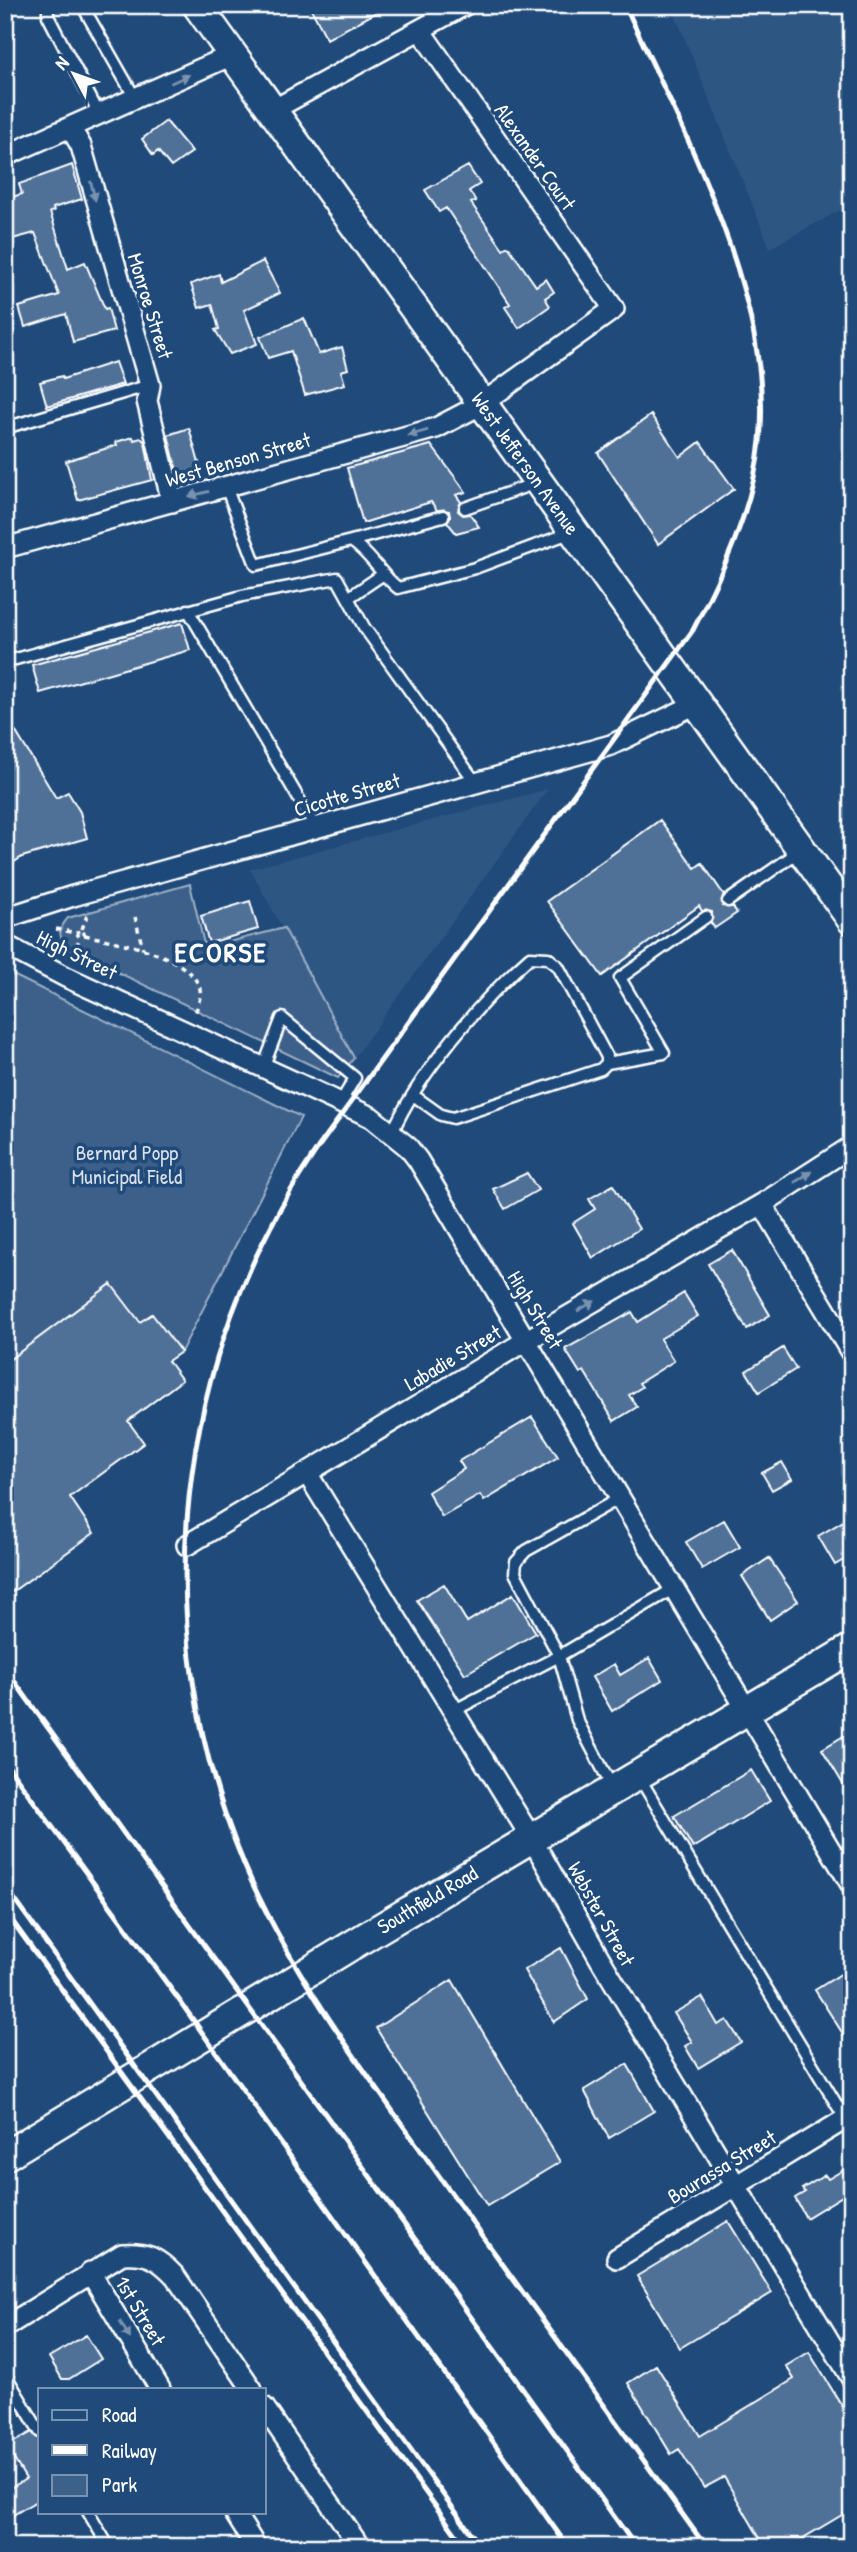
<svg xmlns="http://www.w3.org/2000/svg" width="857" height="2552" font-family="'Patrick Hand',sans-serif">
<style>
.built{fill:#2e5683}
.green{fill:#3c618b;stroke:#9eb0c5;stroke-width:2}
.building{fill:#507197;stroke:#fff;stroke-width:2}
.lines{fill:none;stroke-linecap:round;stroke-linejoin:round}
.lane-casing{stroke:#fff;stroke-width:15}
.street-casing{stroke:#fff;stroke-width:24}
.secondary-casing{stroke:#fff;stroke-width:33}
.path{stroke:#fff;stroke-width:3.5;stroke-dasharray:5 5;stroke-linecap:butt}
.lane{stroke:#1f4a7a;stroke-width:10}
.street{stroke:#1f4a7a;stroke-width:19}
.secondary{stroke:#1f4a7a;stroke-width:28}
.rail{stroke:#fff;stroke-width:5}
.oneway{fill:#7992af}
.labels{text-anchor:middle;stroke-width:7;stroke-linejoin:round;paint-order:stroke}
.street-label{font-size:21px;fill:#fff;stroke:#1f4a7a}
.park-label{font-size:21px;fill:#d8dfe8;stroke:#1f4a7a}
.district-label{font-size:28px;font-weight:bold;letter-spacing:2px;fill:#fff;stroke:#1f4a7a}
</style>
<rect width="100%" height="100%" fill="#1f4a7a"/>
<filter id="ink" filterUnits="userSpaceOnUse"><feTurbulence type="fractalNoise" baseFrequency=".0143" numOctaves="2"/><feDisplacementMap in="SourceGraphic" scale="14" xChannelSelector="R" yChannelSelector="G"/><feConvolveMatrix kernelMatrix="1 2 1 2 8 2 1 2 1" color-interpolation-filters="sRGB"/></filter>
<g filter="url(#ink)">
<path class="built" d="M 671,5 L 852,5 L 852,204 L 770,248 Z
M 548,789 L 354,1058 L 250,869 Z"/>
<path class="green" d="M 190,884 L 205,948 L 284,928 L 354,1058 L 338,1078 L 65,947 C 58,935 59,928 68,918 Z
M 5,971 L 301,1117 L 181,1352 L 152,1314 L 140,1322 L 5,1363 Z"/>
<path class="building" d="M 309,5 L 390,5 L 327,39 Z
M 166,121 L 192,152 L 171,167 L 158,151 L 153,155 L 142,139 Z
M 72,165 L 82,199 L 53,208 L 54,211 L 50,212 L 68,269 L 85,262 L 105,309 L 108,308 L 114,331 L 73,342 L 66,314 L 25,327 L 19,307 L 59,295 L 35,233 L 5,241 L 5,199 L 22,194 L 19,184 Z
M 468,166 L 480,184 L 469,191 L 476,201 L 471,203 L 503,249 L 508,246 L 536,286 L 546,279 L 554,292 L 545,298 L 550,306 L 519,328 L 505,307 L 510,304 L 485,266 L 446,208 L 439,212 L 425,190 Z
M 263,261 L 280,293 L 244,310 L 257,344 L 230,354 L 215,330 L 219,329 L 212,304 L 199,308 L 191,284 L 219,274 L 221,282 Z
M 304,318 L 319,354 L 342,347 L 348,369 L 341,371 L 345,384 L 305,395 L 291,351 L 268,358 L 260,337 Z
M 115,362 L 123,384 L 47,406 L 40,382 L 62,376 L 63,379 Z
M 651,415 L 680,457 L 700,442 L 734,489 L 658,544 L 598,453 Z
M 189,428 L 201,470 L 183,476 L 181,470 L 177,471 L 168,435 Z
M 133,437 L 134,440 L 141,438 L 145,442 L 152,480 L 78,500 L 66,461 L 117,445 L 116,442 Z
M 431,445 L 466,492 L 456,495 L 461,502 L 458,511 L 463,515 L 470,514 L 479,527 L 456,533 L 447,522 L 450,517 L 449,511 L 437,510 L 431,502 L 363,523 L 347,468 Z
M 182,623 L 190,650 L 40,693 L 32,665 Z
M 5,714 L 56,798 L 68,792 L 80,812 L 87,838 L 22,857 L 5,868 Z
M 660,820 L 695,868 L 702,863 L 724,895 L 722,906 L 733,907 L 737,913 L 715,928 L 711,923 L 712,912 L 702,911 L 699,906 L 602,976 L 547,901 Z
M 250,901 L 258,929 L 209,943 L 201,916 Z
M 527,1173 L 538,1190 L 505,1209 L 493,1189 Z
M 613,1185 L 639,1229 L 593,1258 L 573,1223 L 595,1209 L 589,1199 Z
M 732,1250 L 770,1315 L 747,1329 L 708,1264 Z
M 111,1284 L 140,1322 L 152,1314 L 181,1352 L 168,1361 L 182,1380 L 128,1421 L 144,1443 L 70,1497 L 94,1533 L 5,1597 L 5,1363 Z
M 684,1293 L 698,1316 L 660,1339 L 674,1361 L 639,1383 L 642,1387 L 629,1395 L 637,1407 L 614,1421 L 584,1371 L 580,1373 L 565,1349 L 632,1312 L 638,1322 Z
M 783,1348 L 796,1369 L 759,1392 L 746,1371 Z
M 532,1417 L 558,1457 L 484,1501 L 480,1495 L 442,1517 L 428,1492 L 464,1469 L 459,1461 Z
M 782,1462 L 792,1479 L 772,1490 L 762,1473 Z
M 852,1516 L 852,1555 L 835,1565 L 818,1536 Z
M 724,1520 L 740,1547 L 702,1569 L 686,1542 Z
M 769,1558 L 798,1601 L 770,1620 L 742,1576 Z
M 444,1584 L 467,1622 L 513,1594 L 536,1633 L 465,1674 L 417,1600 Z
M 649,1658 L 662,1680 L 612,1711 L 592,1677 L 614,1664 L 620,1675 Z
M 852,1731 L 852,1799 L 822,1749 Z
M 751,1770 L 770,1801 L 693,1848 L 674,1816 Z
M 561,1948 L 588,1999 L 554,2022 L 524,1970 Z
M 852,1967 L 852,2048 L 815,1990 Z
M 452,1980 L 560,2162 L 487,2206 L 376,2028 Z
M 702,1997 L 718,2025 L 727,2020 L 741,2042 L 698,2068 L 685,2046 L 692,2042 L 674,2013 Z
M 627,2064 L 654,2111 L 609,2138 L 584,2090 Z
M 852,2165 L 852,2190 L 806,2218 L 795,2198 L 805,2192 L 802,2189 L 825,2175 L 828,2179 Z
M 728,2221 L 772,2293 L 680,2348 L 637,2276 Z
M 86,2335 L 101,2359 L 69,2379 L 62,2379 L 49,2357 Z
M 809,2352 L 852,2422 L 852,2509 L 788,2547 L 765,2547 L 724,2477 L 704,2488 L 679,2449 L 671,2454 L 628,2383 L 656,2365 L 700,2436 L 794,2379 L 786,2366 Z
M 32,2432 L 40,2439 L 40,2504 L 38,2500 L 5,2520 L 5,2491 L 26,2479 L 6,2446 Z"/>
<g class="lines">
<defs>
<path id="lane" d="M 48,5 L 48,16 L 99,114
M 82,5 L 135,98
M 5,428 L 150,385
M 226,487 L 256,565 L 351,541 C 370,553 380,574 398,588 L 475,568 L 572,532
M 465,508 L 536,483
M 351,541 L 443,516
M 348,598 L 382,575
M 188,610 L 316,828
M 5,662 L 242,596 L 337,578 L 364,627 L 476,783
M 728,901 L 801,850
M 607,1063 L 664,1053 L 620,978 L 706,917
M 263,1068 L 282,1018 L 355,1078 L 340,1103
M 392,1133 C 418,1074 482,999 530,957 L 548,958 L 558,966 L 607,1057 L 607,1063 L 601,1069 L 453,1118 L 441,1115 L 413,1095
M 620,1498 L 526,1551 L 516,1562 L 515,1573 L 559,1656 L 673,1589
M 453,1711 L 559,1656 L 577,1720 L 612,1787
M 639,1777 L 852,2130
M 5,2374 L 40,2432
M 88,2512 L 109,2547"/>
<path id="street" d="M 271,111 L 465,5
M 70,127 L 81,146 L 150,385 L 147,401 L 172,502
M 5,156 L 232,55
M 5,548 L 436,428 L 480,405 L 614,309 L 420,30
M 5,918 L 73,896 L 611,745 L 696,704
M 5,945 L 66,977 L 371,1117 L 408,1147 L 418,1160 L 852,1886
M 762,1204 L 852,1354
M 307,1473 L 532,1839 L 600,1959 L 852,2379
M 187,1545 L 527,1340 L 762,1204 L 852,1146
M 617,2258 L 852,2115
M 90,2272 L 160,2389
M 5,2327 L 122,2254 C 147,2252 158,2258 175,2276 L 252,2389
M 264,2407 L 360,2547
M 234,2512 L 256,2547"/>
<g id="secondary">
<path id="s1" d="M 197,5 L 852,920"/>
<path id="s2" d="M 5,2156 L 377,1930 L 852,1648"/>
</g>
</defs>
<use href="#lane" class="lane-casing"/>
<use href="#street" class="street-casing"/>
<use href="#secondary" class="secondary-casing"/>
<path class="path" d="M 135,917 L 143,949
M 56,929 L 76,933 L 80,937 L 85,935 L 82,930 L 76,933
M 82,929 L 89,910
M 85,935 C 118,943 177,951 197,982 C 204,992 198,1004 195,1014
M 73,955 L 80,937"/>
<use href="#lane" class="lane"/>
<use href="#street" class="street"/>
<use href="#secondary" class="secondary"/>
<path class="rail" d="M 625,5 C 683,131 775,300 760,441 C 753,508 724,570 693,630 L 319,1146 C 173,1360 144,1625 244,1864 C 290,1974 373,2083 442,2180 C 530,2302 618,2424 706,2547
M 5,1668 L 636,2547
M 5,1762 L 179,2000 L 568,2547
M 5,1886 L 481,2547
M 5,1911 L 465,2547"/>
</g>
<defs><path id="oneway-solid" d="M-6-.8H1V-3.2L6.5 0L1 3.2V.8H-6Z" transform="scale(1.75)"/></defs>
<g class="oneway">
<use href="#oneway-solid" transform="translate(180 79) rotate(-24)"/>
<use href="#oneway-solid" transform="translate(93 191) rotate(76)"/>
<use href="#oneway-solid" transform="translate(418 433) rotate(164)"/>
<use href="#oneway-solid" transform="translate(199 494) rotate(165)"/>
<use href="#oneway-solid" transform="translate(803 1177) rotate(-33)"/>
<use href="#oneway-solid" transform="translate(586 1306) rotate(-30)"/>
<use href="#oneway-solid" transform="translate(125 2330) rotate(59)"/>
</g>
</g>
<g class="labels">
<g class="street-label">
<text transform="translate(535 157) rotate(55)" y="7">Alexander Court</text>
<text transform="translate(150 306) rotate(73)" y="7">Monroe Street</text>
<text transform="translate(238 460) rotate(-16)" y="7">West Benson Street</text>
<text dy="7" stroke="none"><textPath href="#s1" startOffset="564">West Jefferson Avenue</textPath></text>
<text transform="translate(347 795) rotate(-16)" y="7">Cicotte Street</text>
<text transform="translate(77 955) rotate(26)" y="7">High Street</text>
<text transform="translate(535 1310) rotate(59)" y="7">High Street</text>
<text transform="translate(453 1358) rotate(-31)" y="7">Labadie Street</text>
<text dy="7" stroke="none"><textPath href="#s2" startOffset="494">Southfield Road</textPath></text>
<text transform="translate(601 1914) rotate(61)" y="7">Webster Street</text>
<text transform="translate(722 2167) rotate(-31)" y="7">Bourassa Street</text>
<text transform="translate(140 2311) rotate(59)" y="7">1st Street</text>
</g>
<g class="park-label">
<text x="127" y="1160">Bernard Popp<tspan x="127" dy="24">Municipal Field</tspan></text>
</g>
<g class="district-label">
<text x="221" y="962">ECORSE</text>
</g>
</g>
<rect width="857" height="2552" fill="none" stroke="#1f4a7a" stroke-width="28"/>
<rect x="14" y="14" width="829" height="2524" fill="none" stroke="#fff" stroke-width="2.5" filter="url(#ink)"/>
<rect x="38" y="2388" width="228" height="126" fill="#1f4a7a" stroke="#7992af" stroke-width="2"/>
<rect x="52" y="2410" width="35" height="10" fill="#1f4a7a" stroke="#7992af" stroke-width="2"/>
<text x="102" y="2422" font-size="21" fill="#ffffff">Road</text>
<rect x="52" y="2445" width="35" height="10" fill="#ffffff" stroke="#7992af" stroke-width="2"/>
<text x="102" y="2458" font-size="21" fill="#ffffff">Railway</text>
<rect x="52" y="2475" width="35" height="21" fill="#3c618b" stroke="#7992af" stroke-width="2"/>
<text x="102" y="2492" font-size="21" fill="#ffffff">Park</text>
<g transform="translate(74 74) rotate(311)" stroke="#1f4a7a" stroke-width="5" paint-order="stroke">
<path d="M0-5L12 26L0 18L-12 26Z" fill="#ffffff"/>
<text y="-10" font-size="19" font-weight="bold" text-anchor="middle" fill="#ffffff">N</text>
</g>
</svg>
